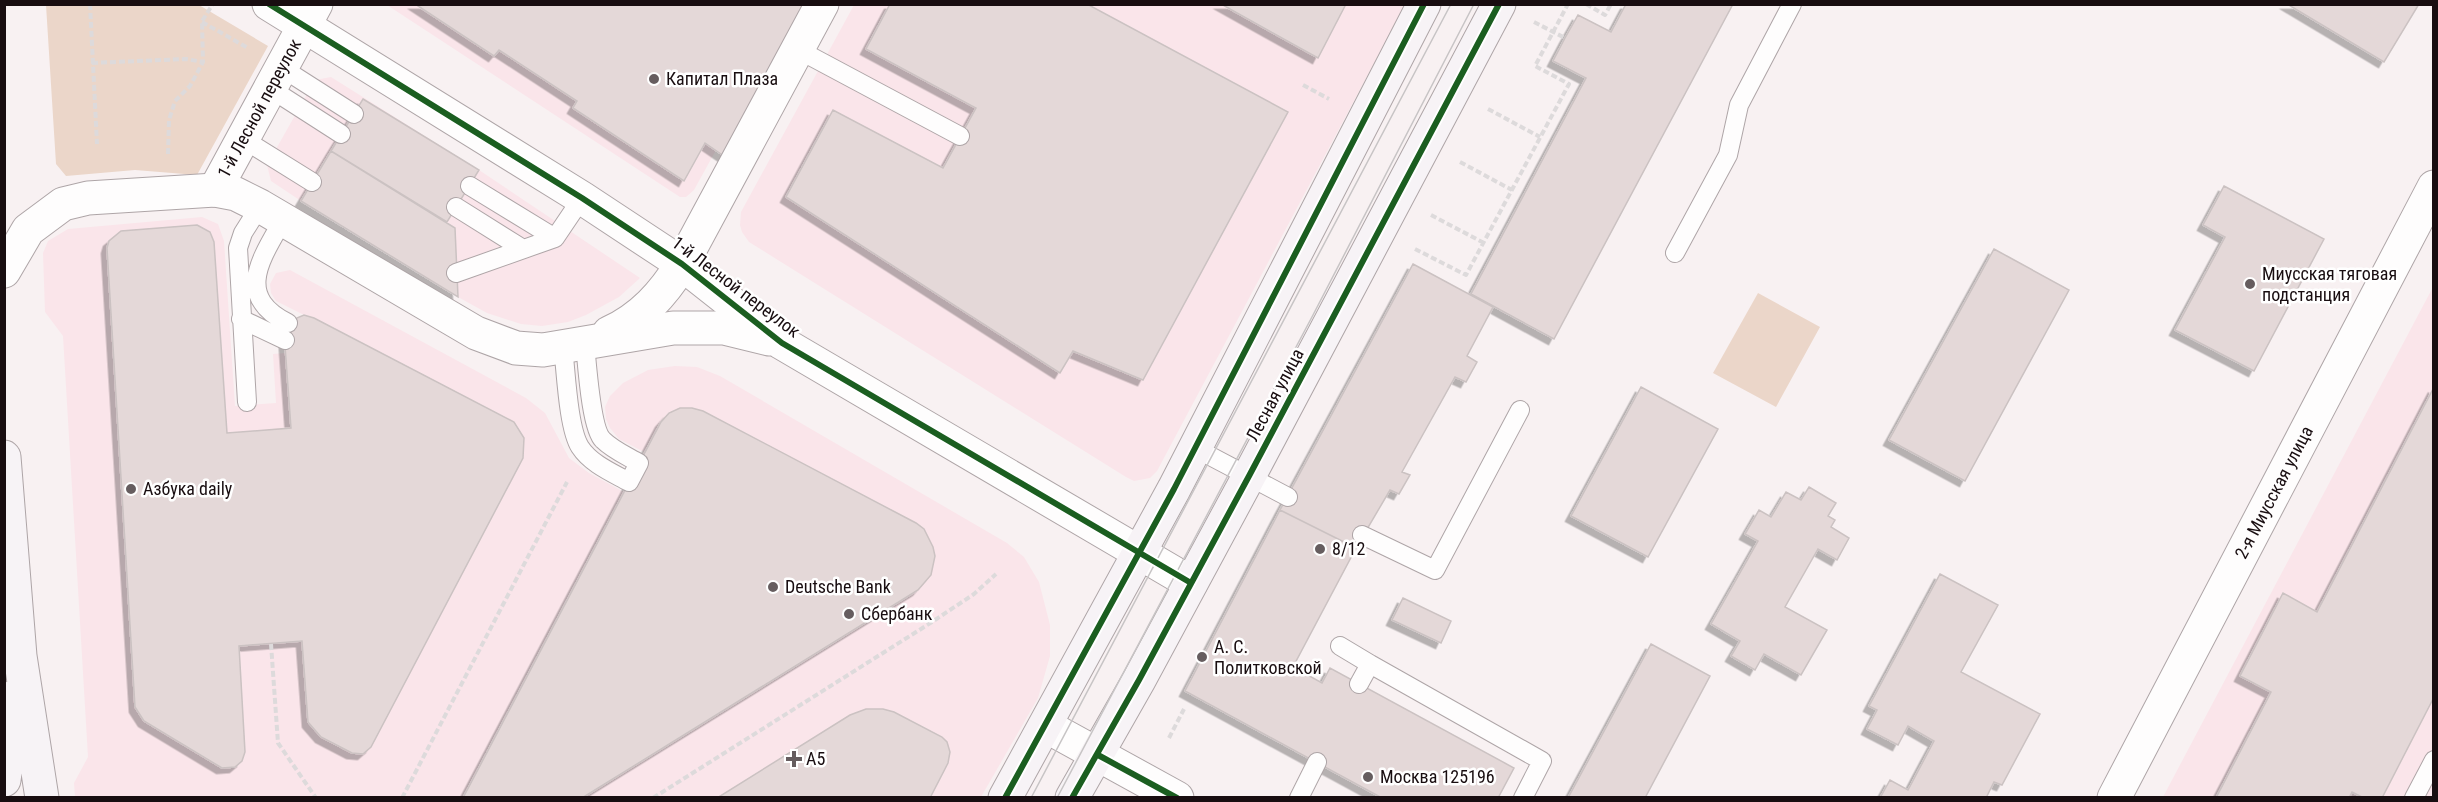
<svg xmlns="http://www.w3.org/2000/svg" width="2438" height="802" font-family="'Roboto Condensed',sans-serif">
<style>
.built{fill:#fae5ea}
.green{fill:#ebd6c9}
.building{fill:#e4d8d8;stroke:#cbc2c2;stroke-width:1.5;filter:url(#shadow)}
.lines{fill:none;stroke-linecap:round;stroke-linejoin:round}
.lane-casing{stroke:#aea5a7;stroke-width:20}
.street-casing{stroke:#aea5a7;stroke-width:35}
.secondary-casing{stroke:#aea5a7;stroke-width:35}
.path{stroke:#dddadb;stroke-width:4;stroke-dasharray:6 3;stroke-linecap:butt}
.lane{stroke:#fefdfd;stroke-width:18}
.street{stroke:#fefdfd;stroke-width:33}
.secondary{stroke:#f7f3f6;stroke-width:33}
.tram{stroke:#c7c4c5;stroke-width:1.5}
.cycleway-casing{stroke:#fff;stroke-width:10}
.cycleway{stroke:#1b5e20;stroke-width:6}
.poi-dot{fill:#665d5f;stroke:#fff;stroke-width:2}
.labels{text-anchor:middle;stroke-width:5;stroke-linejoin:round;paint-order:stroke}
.poi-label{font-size:18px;fill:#180d10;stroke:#fff;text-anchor:start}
.street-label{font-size:18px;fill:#180d10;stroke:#fff}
</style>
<defs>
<filter id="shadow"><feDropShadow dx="-5.5" dy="5.5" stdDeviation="0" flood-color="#0004"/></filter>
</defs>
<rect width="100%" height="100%" fill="#f8f1f2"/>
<path class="built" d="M 387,5 L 796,5 L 694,190 L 686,197 L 680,197 Z
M 854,5 L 1405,5 L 1157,471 L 1150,478 L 1134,481 L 1126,477 L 749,242 L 742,232 L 740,225 L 741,212 Z
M 331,77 L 479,170 L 640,278 L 619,297 L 586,315 L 568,322 L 542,326 L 521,324 L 487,313 L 458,297 L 301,201 L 271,181 L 267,165 L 315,80 Z
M 202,217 L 218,224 L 224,241 L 235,406 L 276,403 L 273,354 L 286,353 L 292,320 L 304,315 L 276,301 L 271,293 L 270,284 L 276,273 L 290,270 L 526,398 L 545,413 L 569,458 L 589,473 L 624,492 L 644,452 L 619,439 L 610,428 L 606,419 L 605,407 L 610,396 L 623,383 L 648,370 L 675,366 L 697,367 L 720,376 L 1007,543 L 1024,557 L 1039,582 L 1050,625 L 1050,656 L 1038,698 L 981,797 L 75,797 L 74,783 L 88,757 L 63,336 L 45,312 L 43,253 L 48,241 L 68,229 Z
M 2433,287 L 2433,797 L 2163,797 Z"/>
<path class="green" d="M 46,5 L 199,5 L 268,46 L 197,175 L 135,170 L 66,176 L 56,164 Z
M 1758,293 L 1820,327 L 1776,407 L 1713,373 Z"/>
<path class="building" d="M 415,4 L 806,4 L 724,156 L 705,143 L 684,181 L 573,108 L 577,101 L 499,50 L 494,56 Z
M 890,4 L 1087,4 L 1288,112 L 1143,380 L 1073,351 L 1060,373 L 786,197 L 833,110 L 943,168 L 976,108 L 866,49 Z
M 1221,4 L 1346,4 L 1318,58 Z
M 1626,4 L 1733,4 L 1554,339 L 1471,294 L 1586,78 L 1553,61 L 1565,38 L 1578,15 L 1611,32 Z
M 2287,4 L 2419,4 L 2384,62 Z
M 363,99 L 479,170 L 447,222 L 331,151 Z
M 331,151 L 455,228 L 458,297 L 301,201 Z
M 2224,186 L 2324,239 L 2254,371 L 2175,330 L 2225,237 L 2203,225 Z
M 197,225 L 210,232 L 214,242 L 227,433 L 291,428 L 284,332 L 292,320 L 304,315 L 314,318 L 514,422 L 524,438 L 523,458 L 371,747 L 363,754 L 352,753 L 321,737 L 308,722 L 302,641 L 239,646 L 245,752 L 242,761 L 235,767 L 222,768 L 144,721 L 135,707 L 107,248 L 109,241 L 121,231 Z
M 1994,249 L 2069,290 L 1965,481 L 1889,440 Z
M 1413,264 L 1493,307 L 1467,356 L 1477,362 L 1466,382 L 1455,377 L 1402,472 L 1410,475 L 1399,494 L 1390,490 L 1356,548 L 1280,510 Z
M 1641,387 L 1718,429 L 1648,557 L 1571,516 Z
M 2434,387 L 2434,697 L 2382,798 L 2364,798 L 2352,792 L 2349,798 L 2216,798 L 2271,692 L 2240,676 L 2283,593 L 2317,612 Z
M 680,408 L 692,408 L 703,411 L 916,523 L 924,529 L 933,547 L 935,556 L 931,575 L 918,590 L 582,798 L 463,798 L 661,422 L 669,413 Z
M 1809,487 L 1836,503 L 1828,516 L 1835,520 L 1831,527 L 1849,538 L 1837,560 L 1818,549 L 1785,607 L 1827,630 L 1801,675 L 1764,654 L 1755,670 L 1731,656 L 1740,641 L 1711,624 L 1758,541 L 1745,534 L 1759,510 L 1771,517 L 1786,492 L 1801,500 Z
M 1280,510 L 1356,548 L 1293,667 L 1322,683 L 1330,668 L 1514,768 L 1498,798 L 1382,798 L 1185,691 Z
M 1940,574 L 1998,605 L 1961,672 L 2040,714 L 2002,785 L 1994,782 L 1986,798 L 1880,798 L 1890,780 L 1908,790 L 1934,741 L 1908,726 L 1898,745 L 1867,729 L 1877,710 L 1869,706 Z
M 1403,598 L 1451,621 L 1441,643 L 1392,620 Z
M 1651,644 L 1710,676 L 1645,798 L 1568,798 Z
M 866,709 L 883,709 L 894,712 L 942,737 L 947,742 L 950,752 L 948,763 L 930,798 L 717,798 L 850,715 Z"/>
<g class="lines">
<defs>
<path id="lane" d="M 797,49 L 960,136
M 282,68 L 354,114
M 271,89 L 341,134
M 243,139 L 312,182
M 470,186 L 555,238
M 456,207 L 523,249
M 283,220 C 261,259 234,296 288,323
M 1675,253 L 1728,155 L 1739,105 L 1792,4
M 456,273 L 555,238 L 582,198
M 241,319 L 285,340
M 563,347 C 566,371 568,428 580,447 C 591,464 613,473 629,482 L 639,463 C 627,456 613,450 603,440 C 591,429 587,363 585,344
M 247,402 L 238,248 L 243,233 L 260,206
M 1195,448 L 1288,497
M 1362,535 L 1435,570 L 1520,410
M 1340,646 L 1370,664
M 1359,684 L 1370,664 L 1542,761 L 1523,798
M 1299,798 L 1317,762
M 2414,798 L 2434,760"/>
<g id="street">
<path d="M 269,4 L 582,198 L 682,264 L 782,343 L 1191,583"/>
<path id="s1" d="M 215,190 L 316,4"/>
<path d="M 4,271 L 28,230 L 63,204 L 88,198 L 215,190 L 236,194 L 260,206 L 476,333 L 516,348 L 543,350 L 673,328 L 724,328 L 769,339"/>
<path d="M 609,333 C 642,318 663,294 682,264 L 822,4"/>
<path d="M 1046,726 L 1177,798"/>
<path id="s2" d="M 2114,798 L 2434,187"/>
</g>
<path id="secondary" d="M 4,457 L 20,656 L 42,798
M 4,780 L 15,696
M 1005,798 L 1174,489 L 1424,4
M 1072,798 L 1139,680 L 1249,476 L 1499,4"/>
</defs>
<use href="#lane" class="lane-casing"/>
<use href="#street" class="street-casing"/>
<use href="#secondary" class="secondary-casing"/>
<path class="path" d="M 90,4 L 97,144
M 1586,4 L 1605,15 L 1611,4
M 202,22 L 248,48
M 1534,22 L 1565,38
M 92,63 L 186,59 L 203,62
M 1303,85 L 1329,99
M 1488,109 L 1540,137
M 168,154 L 169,120 L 175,101 L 190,86 L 203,62 L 202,21 L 213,4
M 1460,162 L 1512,190
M 1431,215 L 1484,243
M 1415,249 L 1466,275 L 1569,84 L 1535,66 L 1568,4
M 271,644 L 278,743 L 316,798
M 1169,738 L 1184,709
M 402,798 L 567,482
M 653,798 L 932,622 L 974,594 L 996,574"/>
<use href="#lane" class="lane"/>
<use href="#street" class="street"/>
<use href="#secondary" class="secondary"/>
<path class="tram" d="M 1031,798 L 1451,4
M 1057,798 L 1313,315 L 1474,4"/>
<defs>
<path id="cycleway" d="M 269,4 L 582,198 L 682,264 L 782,343 L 1191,583
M 1098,755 L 1177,798
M 1005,798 L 1174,489 L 1424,4
M 1072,798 L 1139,680 L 1249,476 L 1499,4"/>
</defs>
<use href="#cycleway" class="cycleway-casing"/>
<use href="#cycleway" class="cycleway"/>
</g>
<g class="poi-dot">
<circle cx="654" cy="79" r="6"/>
<circle cx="2250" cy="284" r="6"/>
<circle cx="131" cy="489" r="6"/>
<circle cx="1320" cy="549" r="6"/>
<circle cx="773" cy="587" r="6"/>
<circle cx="849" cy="614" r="6"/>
<circle cx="1202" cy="657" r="6"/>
<path d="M791 750h6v6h6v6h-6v6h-6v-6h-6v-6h6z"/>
<circle cx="1368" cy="777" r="6"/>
</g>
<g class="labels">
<g class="poi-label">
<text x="666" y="85">Капитал Плаза</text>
<text x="2262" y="280">Миусская тяговая<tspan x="2262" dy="21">подстанция</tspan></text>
<text x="143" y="495">Азбука daily</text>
<text x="1332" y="555">8/12</text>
<text x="785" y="593">Deutsche Bank</text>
<text x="861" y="620">Сбербанк</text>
<text x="1214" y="653">А. С.<tspan x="1214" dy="21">Политковской</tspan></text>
<text x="806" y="765">А5</text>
<text x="1380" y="783">Москва 125196</text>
</g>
<g class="street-label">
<text dy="6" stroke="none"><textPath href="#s1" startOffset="93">1-й Лесной переулок</textPath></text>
<text transform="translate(736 287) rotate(37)" y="6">1-й Лесной переулок</text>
<text transform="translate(1275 395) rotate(-62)" y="6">Лесная улица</text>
<text dy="6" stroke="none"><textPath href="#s2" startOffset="345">2-я Миусская улица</textPath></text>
</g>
</g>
<rect width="2438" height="802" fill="none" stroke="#180d10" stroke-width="12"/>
</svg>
